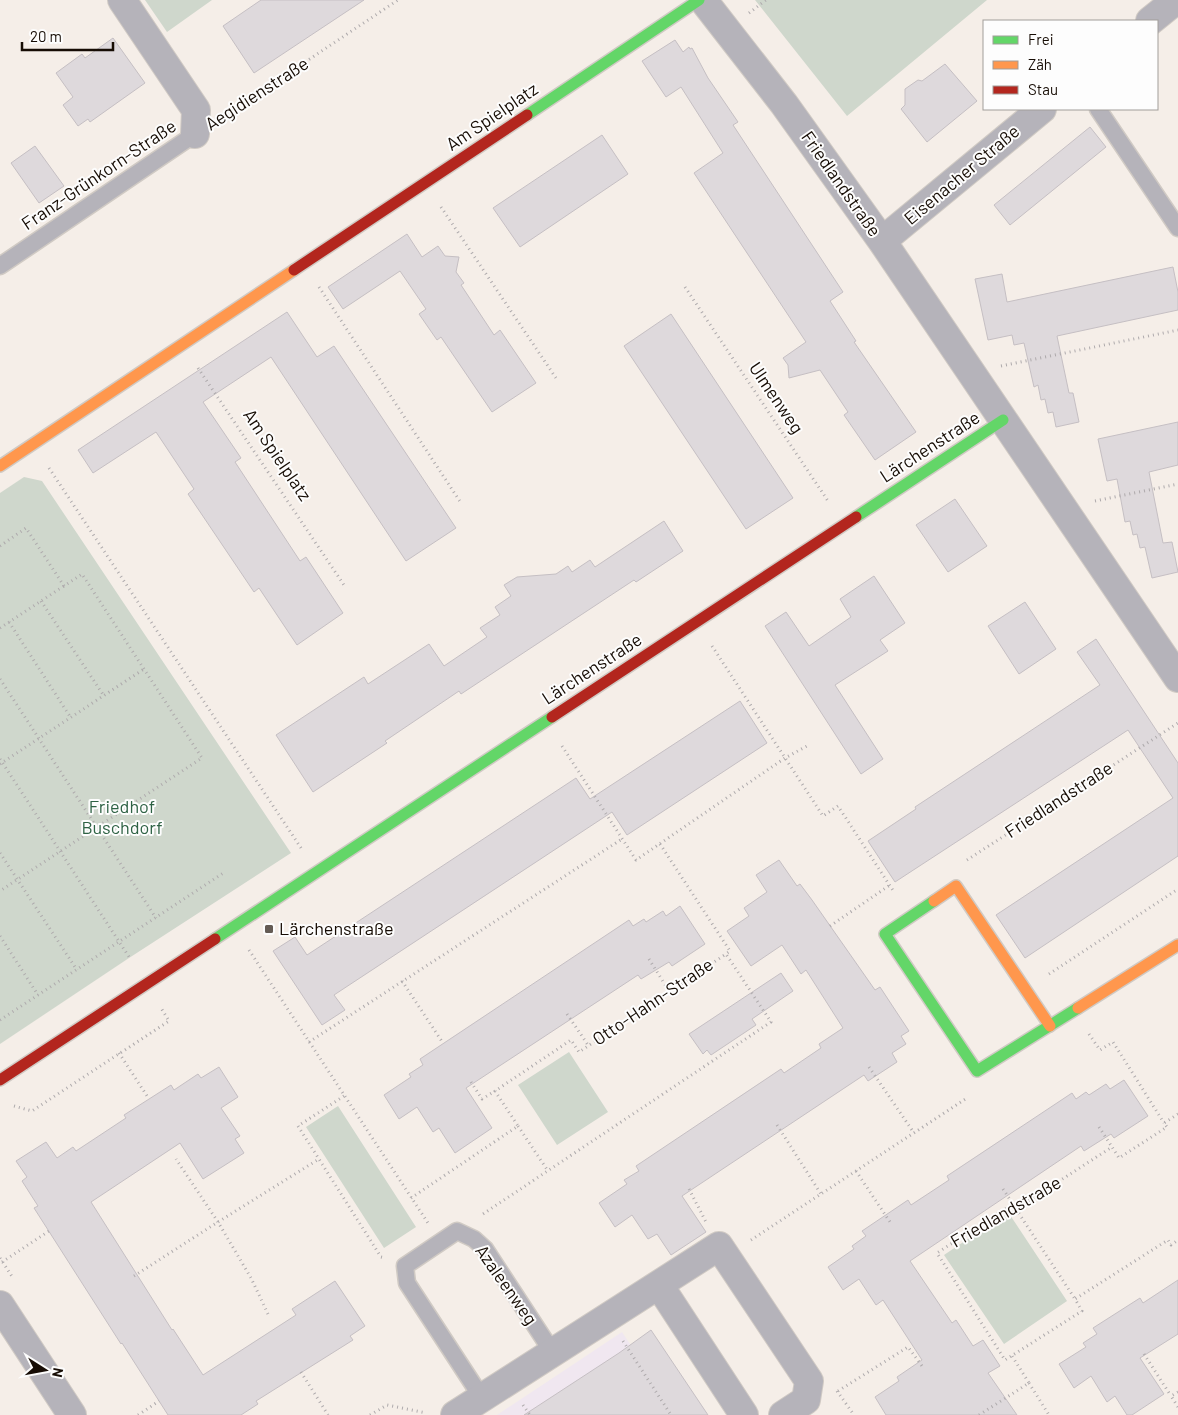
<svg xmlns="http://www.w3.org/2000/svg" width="1178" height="1415" font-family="Barlow,sans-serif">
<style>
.commercial{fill:#f0e7f0}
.green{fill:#cfd7cc}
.building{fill:#ded9dc;stroke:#c5bfc3}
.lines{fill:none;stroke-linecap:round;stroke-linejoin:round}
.lane-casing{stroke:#d0cac4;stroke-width:19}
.street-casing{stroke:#d0cac4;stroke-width:30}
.fast-casing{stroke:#d0cac4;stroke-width:14}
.slow-casing{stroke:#d0cac4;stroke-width:14}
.jam-casing{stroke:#d0cac4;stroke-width:14}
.path{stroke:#aeaaac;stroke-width:3;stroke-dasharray:1 4;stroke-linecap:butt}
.lane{stroke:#b5b3ba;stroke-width:16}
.street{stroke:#b5b3ba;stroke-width:28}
.fast{stroke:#63d668;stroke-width:11}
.slow{stroke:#ff974d;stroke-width:11}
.jam{stroke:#b3261e;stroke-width:11}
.poi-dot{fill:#645b54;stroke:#fdfdfd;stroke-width:2}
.labels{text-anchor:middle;stroke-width:4;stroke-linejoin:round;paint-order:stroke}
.street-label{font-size:18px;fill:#160c04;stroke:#fdfdfd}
.park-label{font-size:18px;fill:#2e6244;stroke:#fdfdfd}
.poi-label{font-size:18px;fill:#160c04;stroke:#fdfdfd;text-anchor:start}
</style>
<rect width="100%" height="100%" fill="#f5eee8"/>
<path class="commercial" d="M 622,1332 L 677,1415 L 497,1415 Z"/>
<path class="green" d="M 145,0 L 212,0 L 167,32 Z
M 755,0 L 987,0 L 847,116 Z
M 24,477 L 42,481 L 291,853 L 129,958 L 0,1044 L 0,493 Z
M 569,1052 L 608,1112 L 557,1145 L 518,1085 Z
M 338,1106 L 416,1227 L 384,1248 L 306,1127 Z
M 1008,1212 L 1067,1301 L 1004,1344 L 944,1255 Z"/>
<path class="building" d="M 261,0 L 364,0 L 254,73 L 223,26 Z
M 113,38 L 145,83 L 90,122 L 88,119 L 78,126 L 63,105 L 73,97 L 56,73 L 82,54 L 85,58 Z
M 675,40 L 683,52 L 689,47 L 690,49 L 692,48 L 708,78 L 738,122 L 733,125 L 843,292 L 830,301 L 856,341 L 854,342 L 916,432 L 875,460 L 844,415 L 848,412 L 820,370 L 789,378 L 788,365 L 783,358 L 806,342 L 694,173 L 723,153 L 681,87 L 666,97 L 642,61 Z
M 945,64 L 977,101 L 927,142 L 901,109 L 905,105 L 905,89 L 918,80 L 922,81 Z
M 1090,127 L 1106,147 L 1010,225 L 994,205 Z
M 602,135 L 628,174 L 520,247 L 493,208 Z
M 35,146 L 64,186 L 39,203 L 11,163 Z
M 407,234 L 422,257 L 438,246 L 445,256 L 459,257 L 456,272 L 464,283 L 461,285 L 494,335 L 500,330 L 536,383 L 492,412 L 441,337 L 437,340 L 419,314 L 426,309 L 400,271 L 343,309 L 328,287 Z
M 1173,267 L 1178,292 L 1178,310 L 1057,336 L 1069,393 L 1073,393 L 1079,422 L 1056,427 L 1053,412 L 1048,413 L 1045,399 L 1041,400 L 1038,385 L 1034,387 L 1024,343 L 1014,345 L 1012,335 L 988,340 L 975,279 L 1002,274 L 1007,302 Z
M 287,312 L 317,357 L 334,346 L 456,528 L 406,561 L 271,357 L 203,402 L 241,458 L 235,462 L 300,561 L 306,557 L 343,613 L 297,645 L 259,588 L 254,592 L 188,494 L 194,489 L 156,432 L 93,473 L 78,450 Z
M 671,314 L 793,498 L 746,529 L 624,346 Z
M 1178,422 L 1178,465 L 1149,472 L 1163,543 L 1172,542 L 1178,572 L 1152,578 L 1145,547 L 1140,548 L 1137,534 L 1133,535 L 1130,521 L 1125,522 L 1117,479 L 1107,481 L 1098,439 Z
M 955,499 L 987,546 L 948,572 L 916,525 Z
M 664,521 L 683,551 L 636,582 L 634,580 L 461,694 L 459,691 L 385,741 L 387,743 L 313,792 L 276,735 L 364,677 L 368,684 L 429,644 L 444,666 L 487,637 L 480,628 L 500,615 L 495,607 L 511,596 L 504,585 L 517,577 L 556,574 L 568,566 L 572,572 L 590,560 L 595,567 Z
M 874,576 L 905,623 L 880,640 L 888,651 L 835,685 L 883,759 L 861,774 L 765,626 L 786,612 L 809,646 L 851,617 L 840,599 Z
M 1025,602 L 1056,649 L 1019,674 L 988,626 Z
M 1096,639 L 1178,763 L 1178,856 L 1025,958 L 996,915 L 1173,798 L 1128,730 L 895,882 L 868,841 L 916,809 L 915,807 L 1100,685 L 1077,652 Z
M 740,701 L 767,743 L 627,835 L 612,812 L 334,995 L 345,1010 L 322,1025 L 273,951 L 295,937 L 307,955 L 576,778 L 590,799 Z
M 779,860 L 797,886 L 800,884 L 812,900 L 875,990 L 880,987 L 909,1031 L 901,1036 L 906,1044 L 892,1053 L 897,1062 L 868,1081 L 864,1075 L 682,1196 L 706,1232 L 671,1255 L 657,1234 L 648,1239 L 632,1215 L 615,1227 L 599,1203 L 627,1184 L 624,1180 L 639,1171 L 636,1166 L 781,1069 L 784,1073 L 821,1048 L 819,1044 L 843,1028 L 806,970 L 801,974 L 782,945 L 751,966 L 727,931 L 749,916 L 744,908 L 767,892 L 756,875 Z
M 680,906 L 705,944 L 672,966 L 669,962 L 641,979 L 638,975 L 466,1088 L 492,1128 L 455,1153 L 439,1128 L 433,1132 L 417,1107 L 399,1119 L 384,1095 L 411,1077 L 409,1074 L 423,1065 L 420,1059 L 629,920 L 633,926 L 644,919 L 646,922 L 663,911 L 666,916 Z
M 781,973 L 793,991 L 752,1019 L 756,1025 L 711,1055 L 707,1050 L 703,1054 L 689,1034 Z
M 219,1067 L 238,1097 L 221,1108 L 240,1136 L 235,1139 L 244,1153 L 203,1179 L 180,1143 L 91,1202 L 172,1330 L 173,1329 L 203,1375 L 296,1315 L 292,1309 L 335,1281 L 365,1326 L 350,1336 L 353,1340 L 256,1401 L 258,1404 L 241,1415 L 168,1415 L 122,1343 L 121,1344 L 34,1208 L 38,1206 L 22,1181 L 27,1177 L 16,1161 L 46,1142 L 57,1158 L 73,1147 L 76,1151 L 126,1118 L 124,1115 L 171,1085 L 174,1090 L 198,1074 L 201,1078 Z
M 1124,1080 L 1148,1116 L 1114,1138 L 1111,1134 L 1084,1151 L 1081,1146 L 910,1261 L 952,1323 L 956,1320 L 973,1346 L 983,1340 L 1000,1366 L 988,1373 L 1017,1415 L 886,1415 L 875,1397 L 899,1381 L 897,1377 L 922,1360 L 883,1300 L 876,1305 L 859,1279 L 843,1290 L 828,1267 L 854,1249 L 852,1246 L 866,1236 L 862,1231 L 908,1200 L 911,1205 L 949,1180 L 947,1176 L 1072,1093 L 1076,1099 L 1086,1092 L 1089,1095 L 1106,1084 L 1110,1089 Z
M 1178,1280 L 1178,1334 L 1140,1358 L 1164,1394 L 1132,1415 L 1127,1415 L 1115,1396 L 1107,1402 L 1091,1376 L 1074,1388 L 1059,1364 L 1086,1347 L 1083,1343 L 1097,1334 L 1093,1328 L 1140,1298 L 1143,1303 Z
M 651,1330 L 708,1415 L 524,1415 L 619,1353 Z"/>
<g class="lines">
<defs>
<path id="lane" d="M 1098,109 L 1178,228
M 0,266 L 195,134
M 482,1398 L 407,1283 L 405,1266 L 457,1231 L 474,1239 L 485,1249 L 553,1353"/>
<path id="street" d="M 122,0 L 196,110 L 195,134
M 703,0 L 784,104 L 882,241 L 1178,678
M 1150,21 L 1176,0
M 882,241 L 1042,109
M 659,1285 L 744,1415
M 0,1305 L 72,1415
M 455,1415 L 719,1246 L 809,1381 L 806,1400 L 783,1415"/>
<path id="fast" d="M 527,115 L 699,0
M 856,517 L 1003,420
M 934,901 L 885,934 L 977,1071 L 1078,1008
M 215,939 L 552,717"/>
<path id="slow" d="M 0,466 L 294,270
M 934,901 L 956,886 L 1050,1026
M 1078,1008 L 1178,945"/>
<path id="jam" d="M 294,270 L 527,115
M 552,717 L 856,517
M 0,1080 L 215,939"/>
</defs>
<use href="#lane" class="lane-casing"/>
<use href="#street" class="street-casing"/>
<use href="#fast" class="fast-casing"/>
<use href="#slow" class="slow-casing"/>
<use href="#jam" class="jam-casing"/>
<path class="path" d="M 749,13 L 766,0
M 226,115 L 398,0
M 441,207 L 558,381
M 319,287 L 461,503
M 685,287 L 828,501
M 1001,366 L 1178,330
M 198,368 L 344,585
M 49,468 L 301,848
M 1095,501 L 1178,484
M 0,546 L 26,528 L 64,586 L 82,574 L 202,758 L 0,891
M 41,601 L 104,696
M 9,622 L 71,718
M 0,628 L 64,586
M 712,646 L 823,816 L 838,806 L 894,892
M 0,679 L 156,918
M 562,746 L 636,860 L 785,758 L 807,746
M 0,759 L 131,960
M 0,764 L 144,669
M 660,844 L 730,951 L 726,954
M 0,853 L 77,970
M 967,860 L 1178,723
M 830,926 L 890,885
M 0,936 L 38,995
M 249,950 L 428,1223
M 649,959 L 669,991
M 1049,974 L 1178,889
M 402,981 L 443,1043
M 567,1014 L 588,1045
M 0,1020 L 225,872
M 1089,1034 L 1100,1050 L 1113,1042 L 1164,1123
M 309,1042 L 622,839
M 119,1053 L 149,1099
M 869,1067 L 914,1133
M 471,1082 L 482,1099 L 495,1091
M 344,1096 L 298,1126 L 381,1257 L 385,1258
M 14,1106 L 32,1111 L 169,1021 L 161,1008
M 1178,1114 L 1164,1123 L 1167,1127 L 1119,1158 L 1112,1147 L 1016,1209 L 1013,1204 L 937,1253 L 1005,1360 L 1082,1311 L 1075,1299 L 1168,1240 L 1171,1245 L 1178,1240
M 777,1125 L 821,1194
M 518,1126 L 548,1171
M 1099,1127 L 1112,1147
M 856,1171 L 892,1225
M 689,1189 L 706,1222
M 1003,1189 L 1013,1204
M 411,1198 L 518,1126 L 495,1091 L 571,1040 L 579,1052 L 726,954 L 771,1022 L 480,1216
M 1016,1209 L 1075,1299
M 751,1240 L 967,1098
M 0,1258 L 13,1278
M 2,1262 L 49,1231
M 134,1276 L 218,1222 L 176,1159
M 268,1314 L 251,1278 L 218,1222 L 319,1159
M 623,1341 L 671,1415
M 1144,1354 L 1171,1396
M 301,1372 L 328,1415
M 1029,1383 L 1049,1415
M 837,1391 L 854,1415
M 838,1391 L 908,1347 L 922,1366
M 1178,1392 L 1171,1396 L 1178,1407
M 523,1405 L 530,1415
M 138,1415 L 159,1401
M 370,1415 L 387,1405 L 426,1413
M 979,1415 L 1029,1383 L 1012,1356"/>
<use href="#lane" class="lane"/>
<use href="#street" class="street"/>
<use href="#fast" class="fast"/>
<use href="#slow" class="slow"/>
<use href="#jam" class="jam"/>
</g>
<rect class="poi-dot" x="264" y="924" width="10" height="10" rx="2.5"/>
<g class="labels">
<g class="street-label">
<text transform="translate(257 94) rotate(-33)" y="6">Aegidienstraße</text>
<text transform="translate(492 117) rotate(-34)" y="6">Am Spielplatz</text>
<text transform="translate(99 175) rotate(-34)" y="6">Franz-Grünkorn-Straße</text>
<text transform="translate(962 175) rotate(-40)" y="6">Eisenacher Straße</text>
<text transform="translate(841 184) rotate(55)" y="6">Friedlandstraße</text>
<text transform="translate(776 398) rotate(56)" y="6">Ulmenweg</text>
<text transform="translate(930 447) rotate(-33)" y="6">Lärchenstraße</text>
<text transform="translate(277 455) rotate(56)" y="6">Am Spielplatz</text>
<text transform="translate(592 669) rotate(-33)" y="6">Lärchenstraße</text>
<text transform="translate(1059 800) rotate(-33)" y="6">Friedlandstraße</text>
<text transform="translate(653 1002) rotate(-34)" y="6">Otto-Hahn-Straße</text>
<text transform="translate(1006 1212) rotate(-30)" y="6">Friedlandstraße</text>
<text transform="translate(506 1285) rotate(55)" y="6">Azaleenweg</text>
</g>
<g class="park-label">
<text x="122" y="813">Friedhof<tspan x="122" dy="21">Buschdorf</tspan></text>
</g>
<g class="poi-label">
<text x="279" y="935">Lärchenstraße</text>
</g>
</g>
<rect x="983" y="20" width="175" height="90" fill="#fdfdfd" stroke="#a19d99"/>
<rect x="993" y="36" width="25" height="8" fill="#63d668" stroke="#a19d99"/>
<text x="1028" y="45" font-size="15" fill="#160c04">Frei</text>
<rect x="993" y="61" width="25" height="8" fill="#ff974d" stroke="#a19d99"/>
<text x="1028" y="70" font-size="15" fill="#160c04">Zäh</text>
<rect x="993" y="86" width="25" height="8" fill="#b3261e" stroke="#a19d99"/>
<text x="1028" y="95" font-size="15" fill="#160c04">Stau</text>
<g transform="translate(45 1370) rotate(101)" stroke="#fdfdfd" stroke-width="4" paint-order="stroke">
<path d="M0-4L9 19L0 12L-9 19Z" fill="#160c04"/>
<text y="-8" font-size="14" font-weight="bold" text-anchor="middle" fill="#160c04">N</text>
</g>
<path d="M22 42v8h91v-8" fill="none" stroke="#160c04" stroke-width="2.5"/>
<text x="30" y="42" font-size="15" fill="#160c04" stroke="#fdfdfd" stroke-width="4" paint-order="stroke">20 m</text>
</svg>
